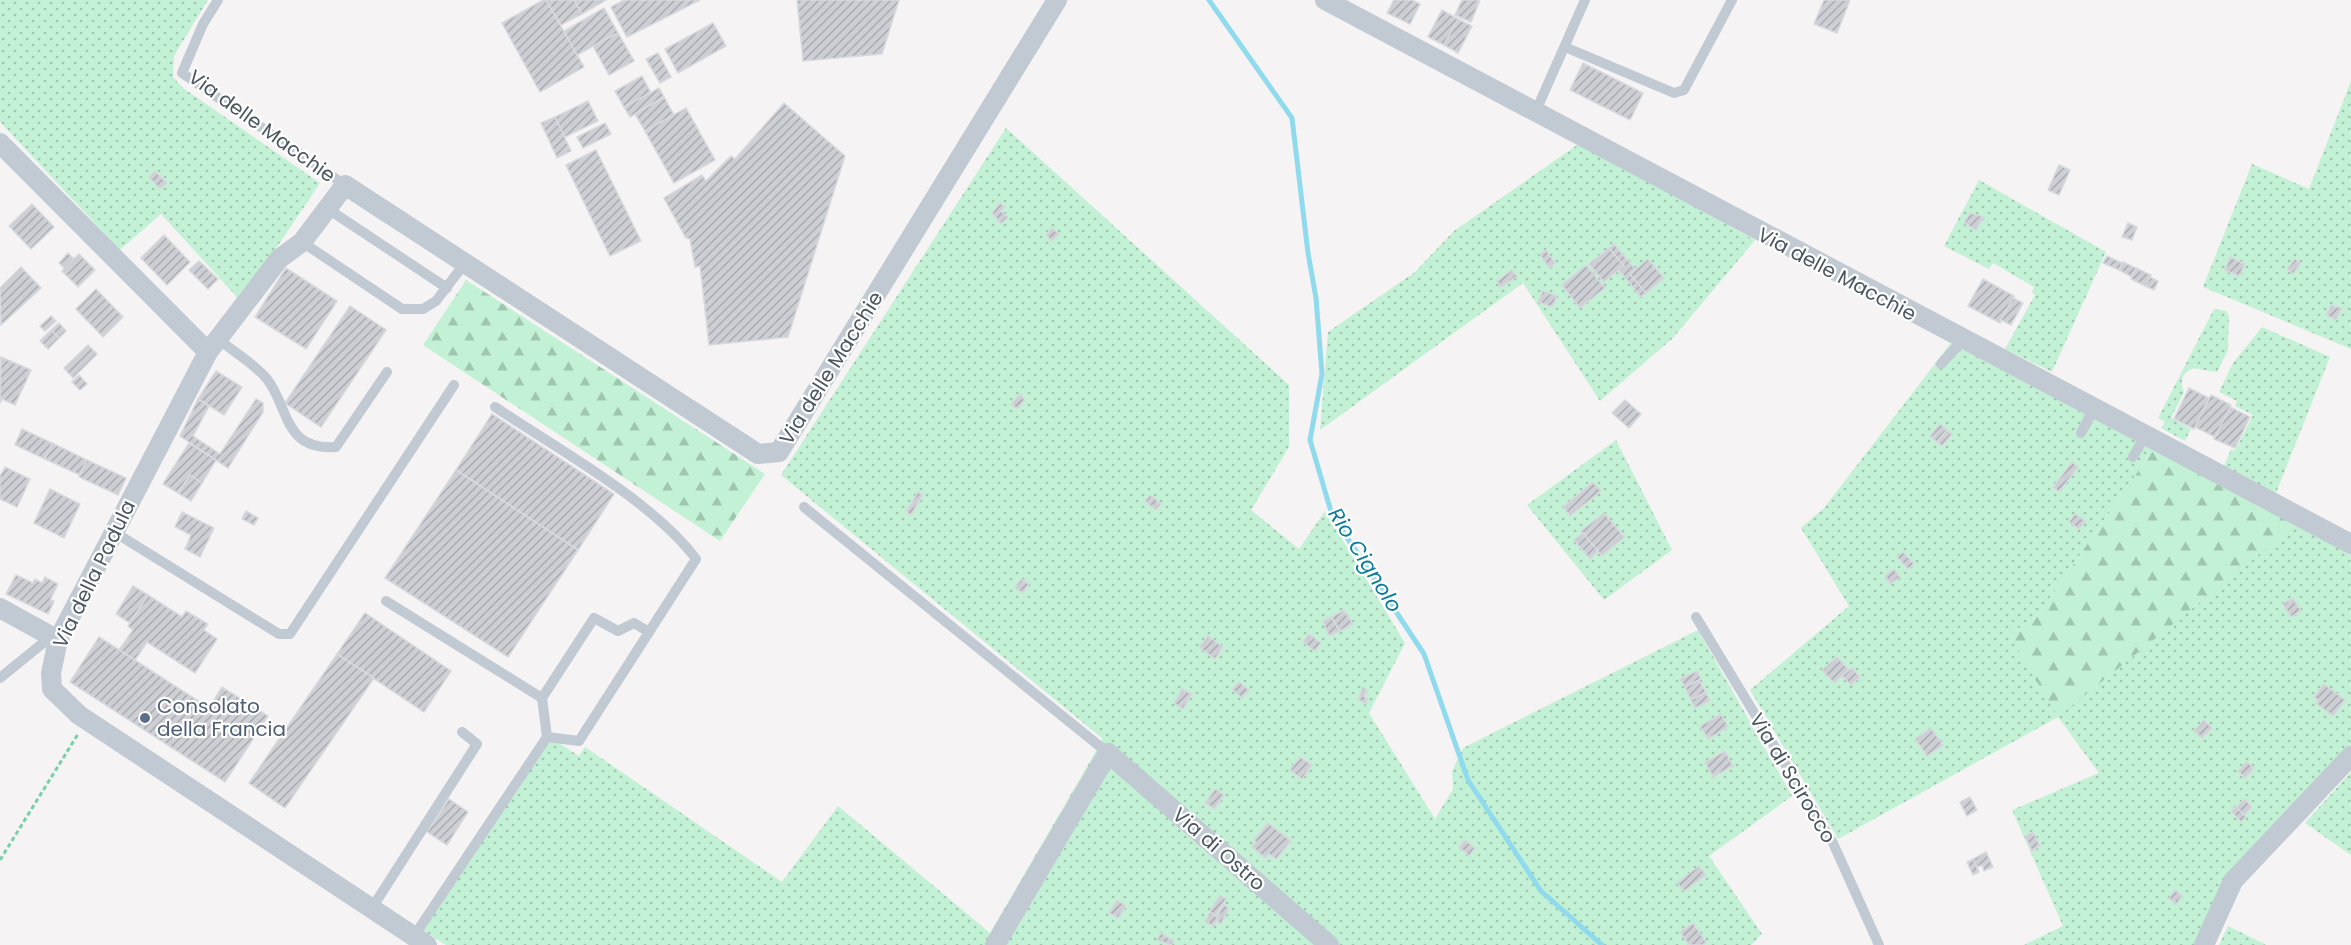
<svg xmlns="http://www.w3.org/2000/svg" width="2351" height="945" viewBox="0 0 2351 945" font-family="Poppins,sans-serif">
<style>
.green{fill:url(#green-dots)}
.forest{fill:url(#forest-firs)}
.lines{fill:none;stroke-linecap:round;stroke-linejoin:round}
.stream{stroke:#90daee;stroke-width:5}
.building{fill:url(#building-hatch);stroke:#d7d9de;stroke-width:1.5}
.path{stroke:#7ad0a6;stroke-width:3;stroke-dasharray:4.5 3;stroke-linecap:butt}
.service{stroke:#c1cad2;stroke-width:10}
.minor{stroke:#c1cad2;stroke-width:20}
.service-dot{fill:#5c6f8a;stroke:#fff;stroke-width:2}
.labels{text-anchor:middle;stroke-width:4.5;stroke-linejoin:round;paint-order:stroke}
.street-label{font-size:20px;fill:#4a5661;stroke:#fff}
.service-label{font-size:20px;fill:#4e5e75;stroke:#fff;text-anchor:start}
.water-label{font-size:21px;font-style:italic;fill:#0c7c9b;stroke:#fff}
</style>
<defs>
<pattern id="green-dots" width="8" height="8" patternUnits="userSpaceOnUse" patternTransform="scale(1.5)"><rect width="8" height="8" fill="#c3f1d5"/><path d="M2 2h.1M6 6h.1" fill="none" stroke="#a0c6b0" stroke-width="1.8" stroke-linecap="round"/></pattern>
<pattern id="forest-firs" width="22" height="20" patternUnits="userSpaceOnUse" patternTransform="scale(1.5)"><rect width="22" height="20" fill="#c3f1d5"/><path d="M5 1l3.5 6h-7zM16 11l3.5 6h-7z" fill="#a0c6b0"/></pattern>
<pattern id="building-hatch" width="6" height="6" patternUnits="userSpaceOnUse" patternTransform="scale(1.5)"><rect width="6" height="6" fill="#cdcfd5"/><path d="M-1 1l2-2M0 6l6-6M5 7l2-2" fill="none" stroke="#a8abb0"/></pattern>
</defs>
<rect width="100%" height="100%" fill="#f5f3f3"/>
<!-- green -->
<g class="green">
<polygon points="0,0 208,0 174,56 173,77 183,88 320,183 277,247 237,297 161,214 120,250 0,122"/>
<polygon points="2351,81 2351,349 2203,287 2252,164 2309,189"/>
<polygon points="1006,128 1289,385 1289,447 1251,510 1299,549 1325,511 1405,643 1369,713 1435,819 1453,789 1452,771 1463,748 1698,630 1792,796 1709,856 1762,934 1751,945 446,945 419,928 546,735 579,756 585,747 782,882 838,806 990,933 1103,739 781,475"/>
<polygon points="1580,143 1755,240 1673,338 1600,401 1523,283 1320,430 1328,332 1415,272 1454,231"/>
<polygon points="1979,180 2106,252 2052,372 2005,349 2035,295 2032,292 2034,287 1993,263 1989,269 1944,246"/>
<path d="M 2214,309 L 2226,311 L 2229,316 L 2228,350 L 2217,372 L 2193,368 C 2181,374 2180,381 2184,392 L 2171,418 L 2191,429 L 2185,441 L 2161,428 L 2165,422 L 2158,418 Z"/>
<polygon points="2262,327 2330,357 2276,493 2224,466 2231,449 2235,451 2253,415 2235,406 2237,401 2219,392 2233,363"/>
<polygon points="1951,343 2153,450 2038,615 2009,635 2297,524 2351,554 2351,746 2225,882 2196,945 2024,945 2063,926 2012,810 2099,773 2058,717 1838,839 1750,690 1849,606 1801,528 1824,508"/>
<polygon points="1616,440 1672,550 1604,600 1527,505"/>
<polygon points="2351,772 2351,855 2305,823"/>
<polygon points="2228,926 2266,945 2219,945"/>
</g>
<!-- forest -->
<g class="forest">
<polygon points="466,280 765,474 720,541 423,345"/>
<polygon points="2153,450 2297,524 2058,717 2009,635 2038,615"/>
</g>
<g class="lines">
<!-- stream -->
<polyline class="stream" points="1209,0 1292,118 1308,253 1316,298 1322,374 1310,440 1332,515 1424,654 1468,780 1541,891 1602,945"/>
</g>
<!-- building -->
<g class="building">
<polygon points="543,0 546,0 584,67 540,92 502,23"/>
<polygon points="546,0 574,0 582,14 561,25"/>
<polygon points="574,0 606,0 582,14"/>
<polygon points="624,0 700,0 627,37 611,7"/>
<polygon points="797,0 899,0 882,54 803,61"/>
<polygon points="1394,0 1412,0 1420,4 1410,24 1387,13"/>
<polygon points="1462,0 1480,0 1471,22 1455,15"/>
<polygon points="1824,0 1850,0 1837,33 1814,24"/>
<polygon points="604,8 618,33 577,55 564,31"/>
<polygon points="1442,10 1458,19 1444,45 1428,37"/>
<polygon points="1458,19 1472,26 1458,53 1444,45"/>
<polygon points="713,23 726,46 678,73 665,49"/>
<polygon points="618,33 634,61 609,75 593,46"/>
<polygon points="658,53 671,77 660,83 646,59"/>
<polygon points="1583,63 1643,93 1630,120 1570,90"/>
<polygon points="642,76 651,93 624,107 615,91"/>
<polygon points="659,88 664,97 630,117 624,107"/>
<polygon points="664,97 674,115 645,131 635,114"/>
<polygon points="588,101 598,121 565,137 555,117"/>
<polygon points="784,103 845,156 788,337 709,345 700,266 695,267 690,239 686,238 664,198 702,175 706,181 731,156 735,159"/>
<polygon points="686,108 715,160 674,183 645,131"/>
<polygon points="555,117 571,151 557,158 541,123"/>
<polygon points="605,123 611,134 583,148 577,137"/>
<polygon points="596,150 641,241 610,256 566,165"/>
<polygon points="2059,165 2070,170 2059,195 2048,190"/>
<polygon points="155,171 167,183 160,189 149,177"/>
<polygon points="1000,203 1005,207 1001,211 1008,217 1001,224 992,213"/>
<polygon points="32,204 54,227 31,249 9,226"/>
<polygon points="1970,213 1984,217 1976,230 1964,223"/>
<polygon points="2128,223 2137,227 2132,240 2122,237"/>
<polygon points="1052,228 1059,234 1052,241 1046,235"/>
<polygon points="164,235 190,262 167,285 141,258"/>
<polygon points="1614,244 1635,269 1630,274 1646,293 1641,297 1619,270 1624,266 1609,248"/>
<polygon points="1609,248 1624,266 1604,282 1589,264"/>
<polygon points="1546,250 1555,263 1549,268 1540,254"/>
<polygon points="68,253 74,259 65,269 59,263"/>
<polygon points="79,254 95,270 78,287 62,271"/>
<polygon points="2107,256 2122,263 2119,270 2103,263"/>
<polygon points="2230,257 2245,264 2239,276 2225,270"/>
<polygon points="1648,259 1664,278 1646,293 1630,274"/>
<polygon points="2295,259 2301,263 2293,274 2287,269"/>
<polygon points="199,261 218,279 208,289 189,270"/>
<polygon points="2123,262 2136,268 2132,277 2119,270"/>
<polygon points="1586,265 1605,288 1580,308 1562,285"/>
<polygon points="21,267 41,288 1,325 0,288"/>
<polygon points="286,268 337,301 306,349 255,317"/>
<polygon points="2136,268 2151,275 2145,286 2131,279"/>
<polygon points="1512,270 1517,276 1501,287 1497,281"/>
<polygon points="2150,277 2158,281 2154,290 2145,286"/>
<polygon points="1983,279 2014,296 2000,323 1968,306"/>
<polygon points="96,289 123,317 103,337 76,309"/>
<polygon points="1543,291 1557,296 1552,307 1538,302"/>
<polygon points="2013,298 2023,303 2011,325 2001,320"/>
<polygon points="2331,305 2342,308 2336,320 2326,315"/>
<polygon points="350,306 386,330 321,427 285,403"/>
<polygon points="51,316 56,321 45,331 40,326"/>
<polygon points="59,323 66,331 59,338 51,330"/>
<polygon points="51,330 59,338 48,349 40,341"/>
<polygon points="88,345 97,354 73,378 64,368"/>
<polygon points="1,357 31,370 15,405 2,399 0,403"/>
<polygon points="216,371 242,387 224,415 198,399"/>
<polygon points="79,375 87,384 80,390 72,382"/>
<polygon points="2189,388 2209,398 2194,429 2174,419"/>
<polygon points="1020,394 1025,400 1017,409 1011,404"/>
<polygon points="2211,395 2231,405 2215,437 2195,427"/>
<polygon points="198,399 209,406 193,436 220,454 256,399 263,403 263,412 228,468 180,436"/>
<polygon points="1625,400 1641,414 1629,428 1612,413"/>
<polygon points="2230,407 2250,417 2235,448 2214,439"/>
<polygon points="492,414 614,494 578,550 456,470"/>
<polygon points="1940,424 1947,430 1937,442 1930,436"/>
<polygon points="22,429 52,443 45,459 15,445"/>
<polygon points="1947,430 1952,434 1942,446 1937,442"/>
<polygon points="52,443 87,460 80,475 45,459"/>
<polygon points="189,443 216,460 202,483 190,475 178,493 163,484"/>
<polygon points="87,460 126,478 118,495 79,477"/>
<polygon points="2072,462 2078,467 2059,492 2053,487"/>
<polygon points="5,467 30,479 17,507 0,499 0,476"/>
<polygon points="456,470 578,550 508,657 385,578"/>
<polygon points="190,475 202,483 191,501 178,493"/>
<polygon points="1593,482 1601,491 1570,516 1563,507"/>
<polygon points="50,489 80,504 64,538 34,523"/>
<polygon points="918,492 923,495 911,515 906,512"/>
<polygon points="1150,495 1161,504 1156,510 1145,501"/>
<polygon points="246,511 258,518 254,525 242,519"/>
<polygon points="182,512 214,528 200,557 185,549 191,535 175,527"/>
<polygon points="1604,513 1624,537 1602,556 1581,531"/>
<polygon points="2075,514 2085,521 2079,529 2069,522"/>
<polygon points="1583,533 1598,551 1590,559 1574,540"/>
<polygon points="1903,552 1914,564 1908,569 1897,557"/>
<polygon points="1894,569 1900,577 1890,584 1885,576"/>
<polygon points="16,575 33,583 35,579 42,583 45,577 58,584 50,600 54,601 48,614 6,594"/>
<polygon points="1021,579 1029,584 1023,593 1015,588"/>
<polygon points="133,586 148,595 130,623 116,614"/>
<polygon points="148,595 182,617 186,611 208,624 204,630 217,639 195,673 147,642 135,660 119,650 133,630 128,626"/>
<polygon points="2293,598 2301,611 2291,617 2283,604"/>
<polygon points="1344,610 1353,624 1340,631 1331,617"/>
<polygon points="365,613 451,671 424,712 337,654"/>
<polygon points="1331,617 1340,631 1329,636 1323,621"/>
<polygon points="1309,634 1321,643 1315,651 1303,642"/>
<polygon points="1208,636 1223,647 1215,659 1199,647"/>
<polygon points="99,637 209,708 222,687 268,716 225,782 70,682"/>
<polygon points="337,654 374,678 285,808 249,783"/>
<polygon points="1837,657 1849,670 1834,683 1822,670"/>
<polygon points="1852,668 1860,677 1851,685 1842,676"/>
<polygon points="1697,671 1701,679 1685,687 1680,679"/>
<polygon points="1699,680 1706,692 1691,700 1685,687"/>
<polygon points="1239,682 1249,690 1242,698 1232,689"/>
<polygon points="2324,684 2345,700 2333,716 2316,703 2318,700 2314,697"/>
<polygon points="1363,687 1368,691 1364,696 1368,699 1365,704 1358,699"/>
<polygon points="1182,689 1192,694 1183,709 1174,703"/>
<polygon points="1706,692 1710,701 1695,708 1691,700"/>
<polygon points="1721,714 1728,727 1708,739 1700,726"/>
<polygon points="2204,720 2212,728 2202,738 2194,731"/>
<polygon points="1931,728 1943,745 1927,756 1915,739"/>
<polygon points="1725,751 1733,766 1713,777 1705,762"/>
<polygon points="1300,757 1312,765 1302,779 1290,770"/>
<polygon points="2247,762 2254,768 2245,778 2238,771"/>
<polygon points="1215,789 1224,795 1215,809 1205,803"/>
<polygon points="1970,797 1977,810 1967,816 1960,802"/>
<polygon points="449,799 468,812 447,845 427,832"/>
<polygon points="2245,799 2252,807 2244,815 2236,807"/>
<polygon points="2236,807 2246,817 2241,822 2231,811"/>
<polygon points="1268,823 1291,841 1276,859 1269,854 1265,858 1252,847 1256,842 1254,840"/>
<polygon points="2033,832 2040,846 2032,851 2025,836"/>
<polygon points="1465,840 1475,848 1469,856 1459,847"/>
<polygon points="1986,852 1993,867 1984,871 1982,865 1977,867 1973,859"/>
<polygon points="1973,859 1979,872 1973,875 1967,862"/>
<polygon points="1699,866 1706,875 1684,891 1677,883"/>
<polygon points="2174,890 2182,895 2177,904 2169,899"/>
<polygon points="1220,895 1226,899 1215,916 1210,912"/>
<polygon points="1117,900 1126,906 1118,918 1109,913"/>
<polygon points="1223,904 1229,908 1221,924 1216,921"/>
<polygon points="1210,912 1218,918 1213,926 1205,922"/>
<polygon points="1693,923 1706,942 1702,945 1689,945 1680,932"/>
<polygon points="1161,933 1174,941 1171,945 1157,940"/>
</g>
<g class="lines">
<!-- path -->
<polyline class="path" points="0,860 78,734"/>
<!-- service -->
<g class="service">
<polyline points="218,0 203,24 182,73 345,185"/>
<polyline points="1565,47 1674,93 1684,90 1732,0"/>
<polyline points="1535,113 1585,0"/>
<polyline points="328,209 447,288"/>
<polyline points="302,242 402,309 423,309 436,301 465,263"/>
<path d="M 217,338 C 232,351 254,363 267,379 C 290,409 283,450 336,447 L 387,372"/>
<polyline points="1941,364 1963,340"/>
<path d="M 495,407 C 556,448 653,501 696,559 L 579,741 L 547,737"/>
<polyline points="2081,433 2094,409"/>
<polyline points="2133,457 2145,436"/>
<polyline points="804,507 1108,753 1110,748"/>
<polyline points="114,532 279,634 290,634 454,385"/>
<polyline points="386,601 542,698"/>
<polyline points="1696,617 1833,843 1879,945"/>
<polyline points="0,678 43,643 57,640"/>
<polyline points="372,908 477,744 462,732"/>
<polyline points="414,936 547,737 542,698 594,618 618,631 634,623 649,632"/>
</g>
<!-- minor -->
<g class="minor">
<polyline points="1325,0 2351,544"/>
<polyline points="0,143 208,352 58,640 51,673 52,689 79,715 427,945"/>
<polyline points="208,352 279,259 302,242 345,185 758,454 779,452 1057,0"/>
<polyline points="0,608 58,640"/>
<polyline points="995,945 1108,753 1329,945"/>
<polyline points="2204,945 2233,881 2351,756"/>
</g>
</g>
<!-- markers -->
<circle class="service-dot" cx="145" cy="718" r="6"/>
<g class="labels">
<!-- street labels -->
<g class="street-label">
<text transform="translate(262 126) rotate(36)" y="7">Via delle Macchie</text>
<text transform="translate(1837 274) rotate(28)" y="7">Via delle Macchie</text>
<text transform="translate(831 368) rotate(-58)" y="7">Via delle Macchie</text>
<text transform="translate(94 574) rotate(-64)" y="7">Via della Padula</text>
<text transform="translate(1793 778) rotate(59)" y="7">Via di Scirocco</text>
<text transform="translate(1219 849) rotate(41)" y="7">Via di Ostro</text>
</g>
<!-- service labels -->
<g class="service-label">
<text x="157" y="713">Consolato<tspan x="157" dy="23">della Francia</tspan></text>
</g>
<!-- water labels -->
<g class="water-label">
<text transform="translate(1365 560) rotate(58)" y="7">Rio Cignolo</text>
</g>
</g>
</svg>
